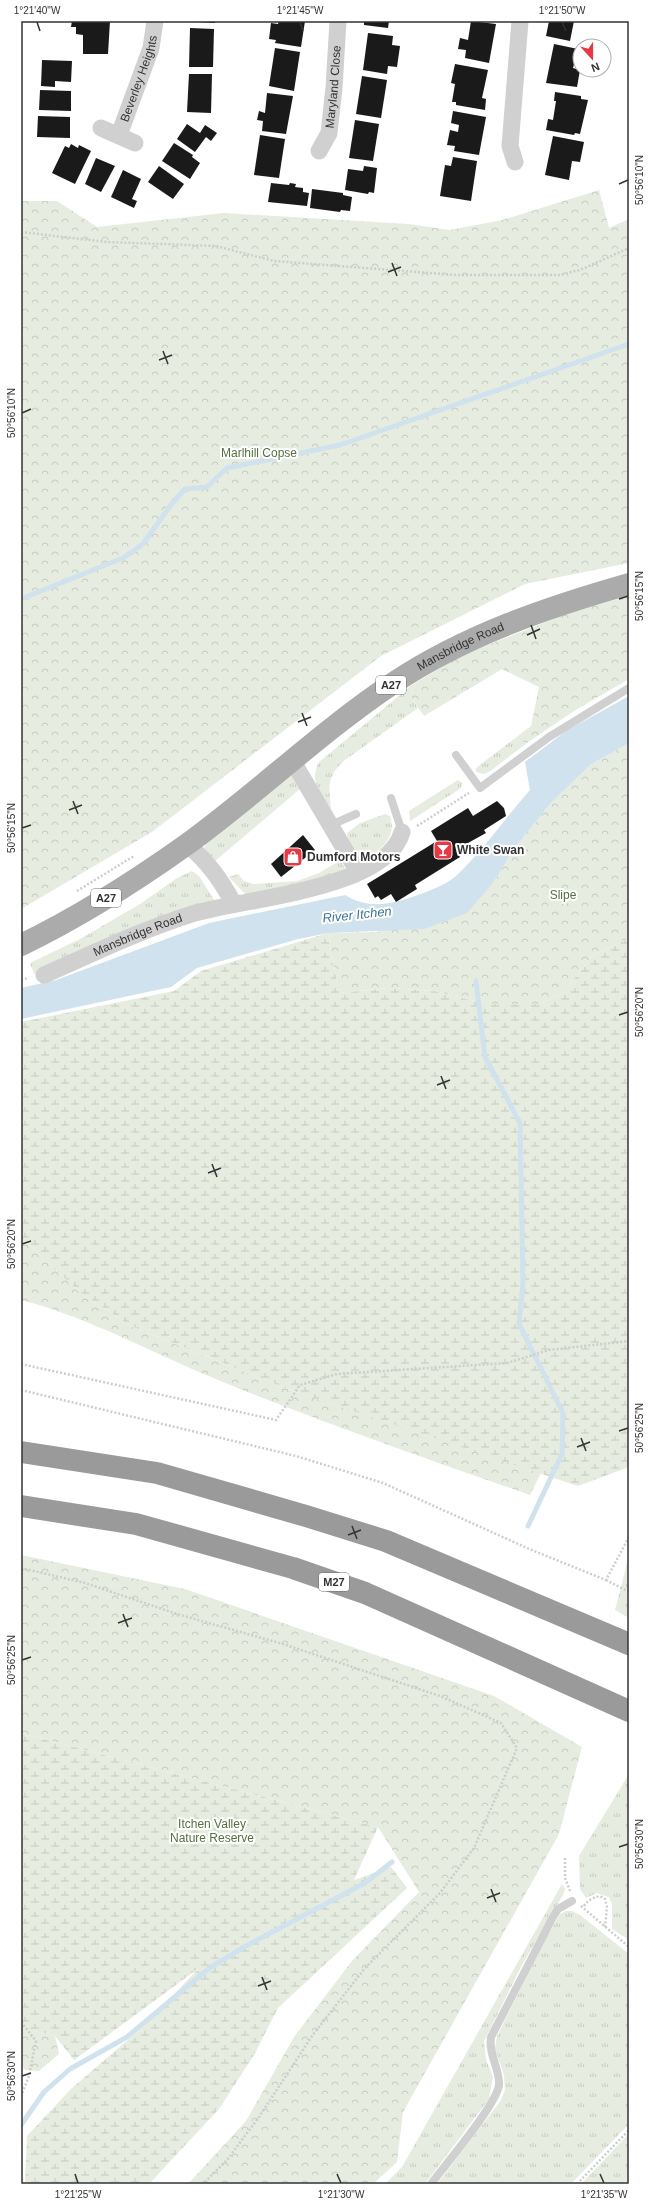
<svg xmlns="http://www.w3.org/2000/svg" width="650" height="2205" viewBox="0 0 650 2205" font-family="Helvetica,sans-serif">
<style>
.grass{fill:url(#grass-tufts)}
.forest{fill:url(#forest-crowns)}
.wetland{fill:url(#wetland-marsh)}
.water{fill:#cfe2ee}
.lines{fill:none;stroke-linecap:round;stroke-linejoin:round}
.stream{stroke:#cfe2ee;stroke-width:5}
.building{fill:#1a1a1a}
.path{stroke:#cdcdcd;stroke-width:2.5;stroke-dasharray:2 2;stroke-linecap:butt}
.service{stroke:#d0d0d0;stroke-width:8}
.minor{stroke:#d0d0d0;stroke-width:17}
.primary{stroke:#ababab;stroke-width:22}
.motorway{stroke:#9a9a9a;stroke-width:22}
.ticks{fill:none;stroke:#333;stroke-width:1.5}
.labels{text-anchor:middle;stroke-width:4;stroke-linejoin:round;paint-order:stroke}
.shield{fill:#fff;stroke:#707070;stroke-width:1}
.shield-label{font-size:11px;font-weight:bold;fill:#333}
.street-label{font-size:12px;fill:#333;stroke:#fff}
.park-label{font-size:12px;fill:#56703f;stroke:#fff}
.poi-label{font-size:12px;font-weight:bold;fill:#333;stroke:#fff;text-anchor:start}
.water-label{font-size:13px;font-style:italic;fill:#3f7597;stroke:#fff}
.neatline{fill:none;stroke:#333;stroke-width:1.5}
.ticks-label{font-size:10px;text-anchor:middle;fill:#333}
</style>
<defs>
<pattern id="grass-tufts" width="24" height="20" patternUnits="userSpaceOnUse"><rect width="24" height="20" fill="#e6ecdf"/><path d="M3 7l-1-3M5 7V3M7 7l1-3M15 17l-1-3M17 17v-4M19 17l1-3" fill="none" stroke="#c6cbc0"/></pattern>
<pattern id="forest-crowns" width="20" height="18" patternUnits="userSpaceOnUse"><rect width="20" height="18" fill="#e6ecdf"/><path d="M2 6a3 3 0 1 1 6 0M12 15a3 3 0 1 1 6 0" fill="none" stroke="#c6cbc0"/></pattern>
<pattern id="wetland-marsh" width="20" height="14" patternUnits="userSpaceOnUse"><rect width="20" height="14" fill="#e6ecdf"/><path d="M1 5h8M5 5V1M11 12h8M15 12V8" fill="none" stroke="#c6cbc0"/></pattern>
</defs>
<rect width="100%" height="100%" fill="#fff"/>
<!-- grass -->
<g class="grass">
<path d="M 412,685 L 411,697 L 418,708 L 345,760 C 326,777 329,785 331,809 C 320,792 310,784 318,763 Z"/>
<polygon points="514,739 527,743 489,772 484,774 476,772 476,768"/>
<polygon points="290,775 294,777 301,788 215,861 204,848 206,843"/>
<polygon points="458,780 462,783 461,788 410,821 409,811"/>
<path d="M 385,814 L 390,816 C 398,840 378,851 360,863 L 348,840 L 347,833 L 360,823 Z"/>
<polygon points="341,860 346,871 324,881 246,895 229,877 238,874 244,881 253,884 297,881 319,873"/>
<polygon points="192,871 199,876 216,903 34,974 30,963 80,939 140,904 177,878"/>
<polygon points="629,1556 629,1618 615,1610"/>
<polygon points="629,1774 629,1940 612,1929 612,1904 609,1897 597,1893 586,1898 580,1889 579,1856"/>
<polygon points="562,1884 565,1889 563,1895 522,1965 484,2041 486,2059 493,2077 489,2099 425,2184 385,2184 402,2167"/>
<polygon points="566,1911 572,1911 580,1915 629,1954 629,2124 571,2184 437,2184 501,2100 505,2090 504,2075 495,2049 497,2036 544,1942 560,1914"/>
<polygon points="629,2134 629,2184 581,2184 623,2140"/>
</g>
<!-- forest -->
<g class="forest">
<polygon points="599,190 609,228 629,219 629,563 525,584 381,656 152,832 21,909 21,201 57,201 97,227 224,213 409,224 450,230 502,220"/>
<polygon points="629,596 629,679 574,711 527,743 514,739 531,726 539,687 502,669 424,716 411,697 412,685 460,656 571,612"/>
<polygon points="629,743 629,938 593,955 563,993 540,1004 487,1004 434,991 389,988 339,993 328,933 377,932 495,880 514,849 550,804 590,765"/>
<path d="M 21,1242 L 30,1245 L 78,1291 L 131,1326 L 293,1391 L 541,1473 L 530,1495 C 427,1459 324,1423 223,1382 C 156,1355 91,1318 21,1300 Z"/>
<polygon points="21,1555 185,1589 494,1696 582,1747 559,1834 403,2112 397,2162 373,2184 188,2184 246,2121 294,2037 352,1961 419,1892 378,1827 21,1733"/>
<polygon points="21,2028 55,2036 59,2054 39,2071 25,2070 21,2064"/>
</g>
<!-- wetland -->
<g class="wetland">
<polygon points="328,933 339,993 389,988 434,991 487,1004 540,1004 563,993 593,955 629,938 629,1467 578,1486 293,1391 131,1326 78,1291 30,1245 21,1242 21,1022 174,991 201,971"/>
<polygon points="21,1733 378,1827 354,1880 391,1867 407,1888 278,2008 254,2055 219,2109 149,2184 25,2184 27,2136 71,2089 144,2026 199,1968 74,2060 55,2036 21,2028"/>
</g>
<!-- water -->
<path class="water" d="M 629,696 L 629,743 L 590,765 L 550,804 L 514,849 L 495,880 L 467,913 L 424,929 L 328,933 L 298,939 L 197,968 L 171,987 L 21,1019 L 21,988 L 56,980 L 209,923 L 345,895 C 372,912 399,902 426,892 C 436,888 448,883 456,876 C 483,851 505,818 530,790 L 525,762 L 566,731 Z"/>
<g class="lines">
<!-- stream -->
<g class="stream">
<polyline points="21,599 123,558 143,544 170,506 185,489 207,487 227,468 340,445 629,344"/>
<polyline points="476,981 485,1057 520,1123 523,1283 519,1324 563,1413 562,1454 528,1526"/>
<polyline points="21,2125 44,2092 70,2069 127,2037 208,1969 244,1947 365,1883 392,1862"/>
</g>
</g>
<!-- building -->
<g class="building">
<polygon points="72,21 110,21 108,54 83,54 83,35 76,34 76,27 71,27"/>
<polygon points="197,21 215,21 215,23 197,22"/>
<polygon points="279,21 305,21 301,47 275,43 276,40 269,39 271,23 278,24"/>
<polygon points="364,21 389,21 388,28 364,25"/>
<polygon points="471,21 496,24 489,63 465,58 466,50 458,49 460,38 468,40"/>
<polygon points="549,21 574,21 570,41 546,36"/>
<polygon points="190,28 214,29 213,67 189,67"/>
<polygon points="368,33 393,36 392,45 400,46 397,67 388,66 387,74 363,70"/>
<polygon points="554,44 578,49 573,68 580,70 577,87 546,83"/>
<polygon points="275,48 300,52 294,91 269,86"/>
<polygon points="42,60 72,61 71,82 55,81 55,87 41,86"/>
<polygon points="455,64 488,70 482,98 486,99 485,110 456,105 456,102 452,102 455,84 451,83"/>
<polygon points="189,74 212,74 211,113 187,112"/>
<polygon points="362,76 387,80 381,118 356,114"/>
<polygon points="40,90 71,91 71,111 39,110"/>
<polygon points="555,92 581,96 581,99 588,100 580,134 575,133 574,135 546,130 548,119 553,120 556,101 554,101"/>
<polygon points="267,93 293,96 286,134 262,131 263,121 257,120 259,111 265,113"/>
<polygon points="453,111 486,117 479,155 454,151 455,146 447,145 450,130 458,132 459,125 451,123"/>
<polygon points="38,116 70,117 70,138 37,137"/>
<polygon points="355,120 379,124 373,161 349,158"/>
<polygon points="187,124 200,133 205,125 217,133 211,141 206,137 195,152 177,139"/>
<polygon points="260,135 285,139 279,178 254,175"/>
<polygon points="553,136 584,142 580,162 572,161 569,180 545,175"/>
<polygon points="174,143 193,155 192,157 200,163 190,179 162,161"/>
<polygon points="71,144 78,148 79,145 91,151 75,184 52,173 65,146 69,148"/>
<polygon points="453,157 477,161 471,201 440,196 445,165 451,166"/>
<polygon points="96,158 115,166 101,192 85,184"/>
<polygon points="159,166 184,184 173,199 148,182"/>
<polygon points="364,166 377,168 374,193 369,192 368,194 345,190 348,169 363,171"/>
<polygon points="123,170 141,179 132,199 137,201 134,208 111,197"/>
<polygon points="271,183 289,185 290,183 296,184 295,187 303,188 303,192 309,193 307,206 268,202"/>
<polygon points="312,189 343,193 343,195 352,197 350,211 341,210 340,212 310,208"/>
<polygon points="497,801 504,808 506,816 484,830 486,833 468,843 470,847 458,854 460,857 415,885 417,889 396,902 391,894 381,900 378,896 375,898 367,884 437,841 431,831 468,808 473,816"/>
<polygon points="303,835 315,850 281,877 271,864"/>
</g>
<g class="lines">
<!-- path -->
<g class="path">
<polyline points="21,232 107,242 216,246 274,261 456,275 559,275 580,270 629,248"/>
<polyline points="417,826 469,793"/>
<polyline points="77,891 134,856"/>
<polyline points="21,980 29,978"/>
<polyline points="21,1364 276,1420 300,1385 337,1374 507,1363 549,1350 629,1341"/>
<polyline points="21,1390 296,1456 383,1483 527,1548 606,1580 629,1537"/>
<polyline points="21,1568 85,1583 177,1614 283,1644 440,1696 501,1723 517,1748 474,1848 440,1893 365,1968 312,2036 259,2117 227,2160 203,2184"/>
<polyline points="606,1580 629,1592"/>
<polyline points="565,1858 565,1878 570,1891"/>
<polyline points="581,1906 629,1947"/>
<path d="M 584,1906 C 588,1900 592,1898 600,1896 L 605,1899 L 607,1907 L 605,1927"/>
<polyline points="21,2022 36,2041 29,2076 21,2096"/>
<polyline points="577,2184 629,2130"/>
</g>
<!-- service -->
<g class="service">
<polyline points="456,755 480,788 549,737 629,688"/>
<polyline points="391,798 402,832"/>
<polyline points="331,825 356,814"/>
<path d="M 431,2184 C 445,2165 497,2104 499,2085 C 500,2069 488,2054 491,2037 L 553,1917 L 558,1909 L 572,1901"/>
</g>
<!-- minor -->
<g class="minor">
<polyline points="101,128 135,143"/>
<path id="s1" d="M 119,135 L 151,48 L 155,21"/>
<path id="s2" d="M 319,151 L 329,133 L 334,88 L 338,21"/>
<polyline points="515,162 510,146 520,21"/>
<polyline points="292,760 358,872"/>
<path d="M 187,844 C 209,863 220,879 234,904"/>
<path id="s3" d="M 44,975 C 92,954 139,931 189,915 C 239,898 386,891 402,832"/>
</g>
<!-- primary -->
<path class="primary" id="s4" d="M 21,945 C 79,917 134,882 186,845 C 258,793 321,731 395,682 C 466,635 548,607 629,584"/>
<!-- motorway -->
<g class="motorway">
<polyline points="21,1452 157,1473 306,1516 386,1541 629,1644"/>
<polyline points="21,1506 136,1524 293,1568 365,1593 629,1711"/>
</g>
</g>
<!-- ticks -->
<path class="ticks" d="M 37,22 L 40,31M 300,22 L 303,31M 562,22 L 566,31M 619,184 L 628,180M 392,263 L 397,276M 388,272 L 401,267M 163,351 L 168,364M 159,360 L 172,355M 22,413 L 31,409M 619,599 L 628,596M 531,625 L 536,639M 527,635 L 540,629M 302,713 L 307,726M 298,722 L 311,717M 73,801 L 78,814M 69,810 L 82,805M 22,828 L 31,825M 619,1015 L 628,1012M 441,1076 L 446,1089M 437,1085 L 450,1080M 212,1164 L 217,1177M 208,1173 L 221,1168M 22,1244 L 31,1241M 619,1431 L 628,1428M 581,1438 L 586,1451M 577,1447 L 590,1442M 352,1526 L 357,1539M 348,1535 L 361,1530M 123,1614 L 128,1627M 118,1623 L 132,1618M 22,1660 L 31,1657M 619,1847 L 628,1844M 491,1889 L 496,1902M 487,1898 L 500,1893M 262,1977 L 267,1990M 258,1986 L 271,1981M 22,2076 L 31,2073M 75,2174 L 78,2183M 337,2174 L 341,2183M 600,2174 L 604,2183"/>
<!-- icons -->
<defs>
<g id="bar-square" transform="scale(1)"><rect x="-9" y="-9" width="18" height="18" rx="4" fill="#e63946" stroke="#fff"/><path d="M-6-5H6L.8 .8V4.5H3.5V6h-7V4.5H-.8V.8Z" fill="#fff"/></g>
<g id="shop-square" transform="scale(1)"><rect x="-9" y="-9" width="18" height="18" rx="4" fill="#e63946" stroke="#fff"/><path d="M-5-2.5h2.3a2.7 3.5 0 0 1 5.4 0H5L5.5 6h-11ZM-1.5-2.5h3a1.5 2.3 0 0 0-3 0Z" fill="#fff"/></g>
</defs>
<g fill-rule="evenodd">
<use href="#bar-square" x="443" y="850"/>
<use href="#shop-square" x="293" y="857"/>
</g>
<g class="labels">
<!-- shield labels -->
<g class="shield">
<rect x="376" y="676" width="30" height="18" rx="3"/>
<rect x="91" y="889" width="30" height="18" rx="3"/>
<rect x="319" y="1573" width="30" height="18" rx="3"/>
</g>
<g class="shield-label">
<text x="391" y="689">A27</text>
<text x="106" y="902">A27</text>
<text x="334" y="1586">M27</text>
</g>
<!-- street labels -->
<g class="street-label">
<text dy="4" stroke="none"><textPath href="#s1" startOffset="60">Beverley Heights</textPath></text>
<text dy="4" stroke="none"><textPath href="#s2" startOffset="67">Maryland Close</textPath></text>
<text dy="4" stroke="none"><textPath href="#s4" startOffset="533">Mansbridge Road</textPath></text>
<text dy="4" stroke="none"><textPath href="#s3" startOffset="102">Mansbridge Road</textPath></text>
</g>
<!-- park labels -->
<g class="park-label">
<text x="259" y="457">Marlhill Copse</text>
<text x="563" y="899">Slipe</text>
<text x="212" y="1828">Itchen Valley<tspan x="212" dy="14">Nature Reserve</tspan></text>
</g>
<!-- poi labels -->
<g class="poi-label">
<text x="457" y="854">White Swan</text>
<text x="307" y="861">Dumford Motors</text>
</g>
<!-- water labels -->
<g class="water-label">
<text transform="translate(357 914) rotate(-6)" y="5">River Itchen</text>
</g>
</g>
<!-- border -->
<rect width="650" height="2205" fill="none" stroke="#ffffff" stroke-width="44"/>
<!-- north arrow -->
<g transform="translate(592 58) rotate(159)"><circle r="19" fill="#ffffff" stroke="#adadad"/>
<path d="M0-3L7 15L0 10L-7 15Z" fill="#e63946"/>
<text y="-6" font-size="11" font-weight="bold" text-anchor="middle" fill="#333333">N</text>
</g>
<rect x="22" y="22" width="606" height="2161" class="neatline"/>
<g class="ticks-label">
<text x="37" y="14">1°21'40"W</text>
<text x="300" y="14">1°21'45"W</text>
<text x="562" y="14">1°21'50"W</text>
<text transform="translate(639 180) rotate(-90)" y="4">50°56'10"N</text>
<text transform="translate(11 413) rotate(-90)" y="4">50°56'10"N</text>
<text transform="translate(639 596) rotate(-90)" y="4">50°56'15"N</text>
<text transform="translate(11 828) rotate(-90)" y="4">50°56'15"N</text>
<text transform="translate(639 1012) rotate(-90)" y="4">50°56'20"N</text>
<text transform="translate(11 1244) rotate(-90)" y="4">50°56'20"N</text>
<text transform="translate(639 1428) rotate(-90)" y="4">50°56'25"N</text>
<text transform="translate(11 1660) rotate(-90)" y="4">50°56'25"N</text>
<text transform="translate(639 1844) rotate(-90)" y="4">50°56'30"N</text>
<text transform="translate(11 2076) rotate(-90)" y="4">50°56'30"N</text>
<text x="78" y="2198">1°21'25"W</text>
<text x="341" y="2198">1°21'30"W</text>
<text x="604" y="2198">1°21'35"W</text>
</g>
</svg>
